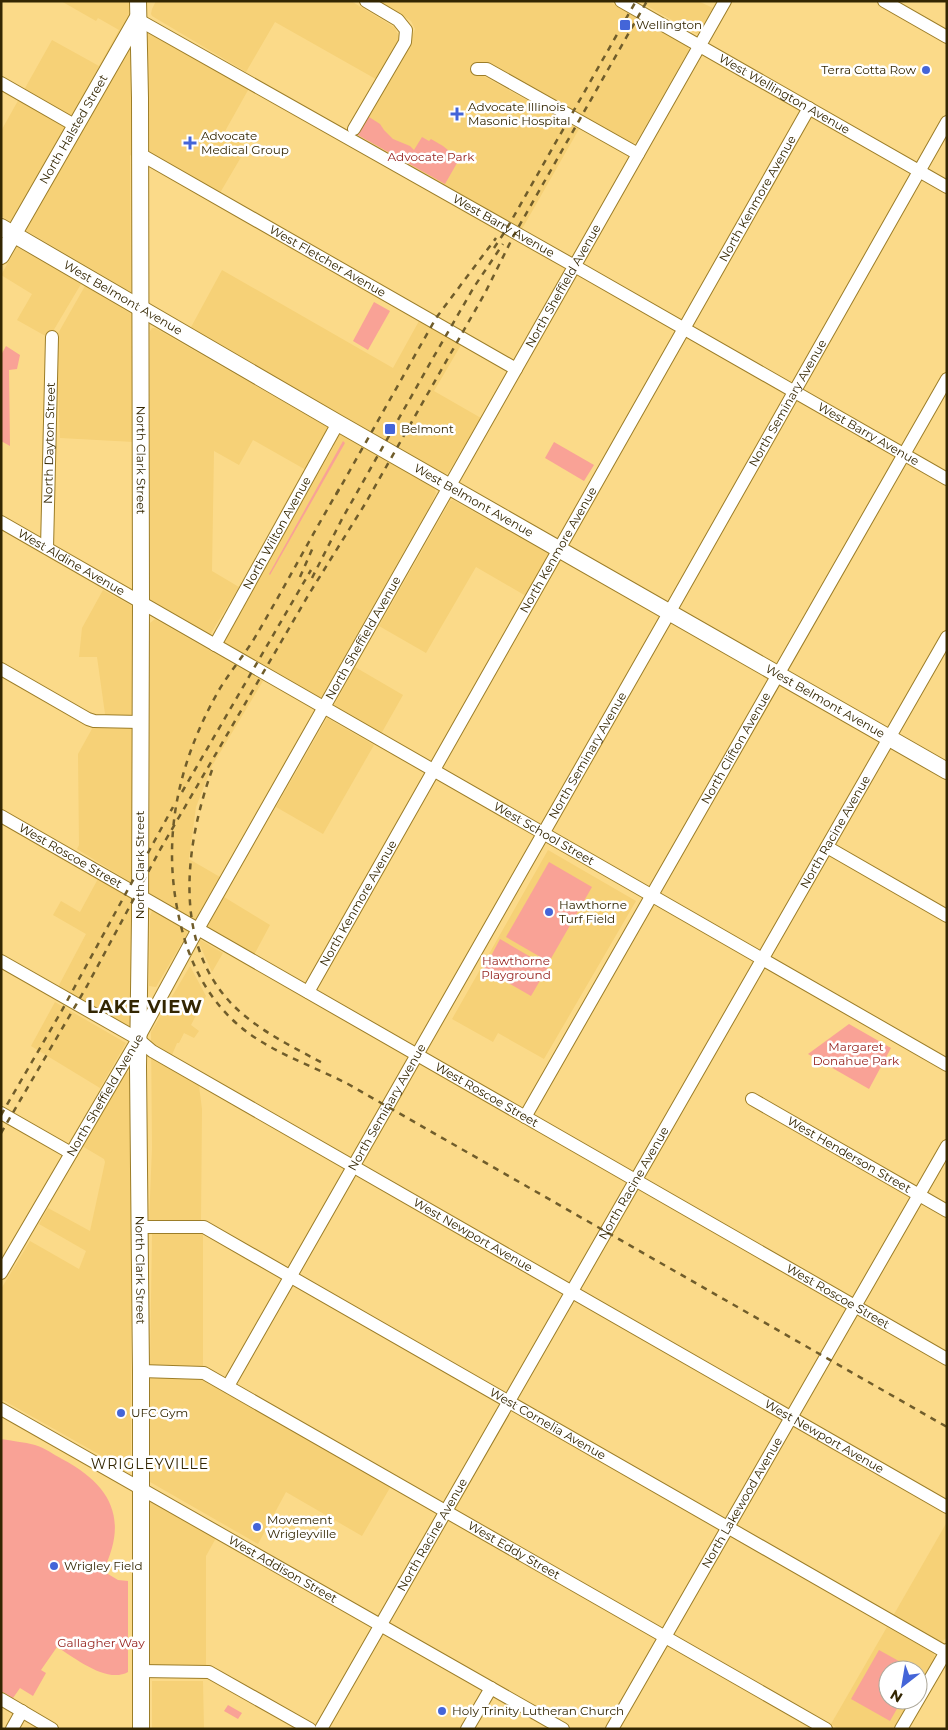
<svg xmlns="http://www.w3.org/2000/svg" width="948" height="1730" viewBox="0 0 948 1730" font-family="Montserrat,sans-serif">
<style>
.built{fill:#f6d177}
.green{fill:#f9a296}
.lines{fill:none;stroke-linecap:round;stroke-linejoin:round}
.minor-casing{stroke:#9c7d28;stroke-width:14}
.major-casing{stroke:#9c7d28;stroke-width:18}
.minor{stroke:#fff;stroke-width:12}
.major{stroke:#fff;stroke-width:16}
.rail{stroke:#705d2b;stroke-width:2.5;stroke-dasharray:6 6;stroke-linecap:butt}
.poi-dot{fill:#4465d8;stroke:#fff;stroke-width:2}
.labels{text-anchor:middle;stroke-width:5;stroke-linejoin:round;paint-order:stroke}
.poi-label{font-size:12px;fill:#332602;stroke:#fff;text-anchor:start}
.street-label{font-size:12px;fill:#332602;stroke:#fff}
.park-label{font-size:12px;fill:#941f1a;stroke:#fff}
.neighbourhood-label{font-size:14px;letter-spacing:1px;fill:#332602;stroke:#fff}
.district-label{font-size:18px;font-weight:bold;letter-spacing:1px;fill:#332602;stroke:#fff}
</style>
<rect width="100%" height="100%" fill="#fbda89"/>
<!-- built -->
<g class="built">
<polygon points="61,1 129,1 129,13 252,83 224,133 247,147 214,203 130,155 131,292 1,216 1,131 52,40 99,66 119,30 98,18 96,21"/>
<polygon points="156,1 351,1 394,27 401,39 411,37 413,34 415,29 411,21 378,1 608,1 688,46 689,50 637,141 632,144 488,63 480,63 476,72 579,129 522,229 353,132 381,82 275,22 246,72 152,16 151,14 152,9"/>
<polygon points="638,1 698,1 713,8 699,32 697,34"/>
<polygon points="17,247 81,284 49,338 17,320 32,294 1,275"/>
<polygon points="222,270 393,368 419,321 461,345 434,391 481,418 448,473 443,474 359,425 355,426 345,420 344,417 190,329"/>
<polygon points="85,286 133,315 134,442 60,438 56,337"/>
<polygon points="152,328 155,328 329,428 306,470 253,440 239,465 214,451 212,571 239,587 210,635 150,600 150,331"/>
<polygon points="340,433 349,437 352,441 434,487 436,493 431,504 322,696 319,698 224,645 222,641 334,446 334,440"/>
<polygon points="453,500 551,555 526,596 476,567 426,653 379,626 450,501"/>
<polygon points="103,590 132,606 133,882 130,882 77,849 79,845 78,754 93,727 107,728 97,657 79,657 82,628"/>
<polygon points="155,619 263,681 212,766 196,807 189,859 220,877 200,911 200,916 196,921 148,895 148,831 150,815 150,623"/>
<polygon points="355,667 403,695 381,734 333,707"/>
<polygon points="327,718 374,745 323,834 276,807"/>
<polygon points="548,850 636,901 544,1059 498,1033 493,1042 452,1019"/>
<polygon points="99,877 132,897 134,1023 129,1027 58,987 86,934 53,915 61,901 80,912"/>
<polygon points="224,897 270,925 253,957 206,929"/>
<polygon points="152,911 157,911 188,930 187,934 156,987 149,986 150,916"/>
<polygon points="199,939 223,953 212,972 198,941"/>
<polygon points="190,966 206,996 191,1025 199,1031 194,1038 184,1033 179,1043 177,1043 167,1067 199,1086 202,1109 201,1222 149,1221 152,1148 151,1032"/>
<polygon points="55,1002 126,1043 100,1088 31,1046"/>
<polygon points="125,1072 131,1073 131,1467 125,1469 1,1399 1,1289 30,1241 79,1269 86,1251 39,1224 48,1208 90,1231 105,1162 104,1159 82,1146"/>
<polygon points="152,1234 203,1234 203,1366 150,1365"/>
<polygon points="150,1377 201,1378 391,1486 362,1536 286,1492 258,1544 150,1482"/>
<polygon points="150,1501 216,1538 206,1556 206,1667 149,1667"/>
<polygon points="947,1522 947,1637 941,1643 893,1616"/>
<polygon points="887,1627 932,1652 934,1654 935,1659 918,1688 918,1670 888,1670 888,1700 911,1700 895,1729 838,1729 831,1724"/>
<polygon points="152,1681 203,1681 204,1729 152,1729"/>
</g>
<!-- green -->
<g class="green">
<polygon points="366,115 380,124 384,130 393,139 410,146 414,150 422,137 429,141 431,139 443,146 454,155 458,153 461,156 445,184 356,134"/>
<polygon points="374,302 390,311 368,350 353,341"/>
<polygon points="6,346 20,355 17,369 9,370 10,446 1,441 1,355"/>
<polygon points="343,441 345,443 270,575 269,574"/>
<polygon points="554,442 594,465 584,481 545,458"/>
<polygon points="549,862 592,887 549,962 506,937"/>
<polygon points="500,939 548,967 531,996 484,969"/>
<polygon points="849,1024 891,1048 869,1089 808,1054"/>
<path d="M 1,1439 C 12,1441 24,1442 35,1445 C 45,1448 53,1454 62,1459 C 111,1485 129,1519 103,1571 L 118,1580 L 128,1581 L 128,1672 C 107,1684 75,1658 57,1647 L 41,1670 L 46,1673 L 33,1696 L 20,1688 L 13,1698 L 1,1691 Z"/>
<polygon points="879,1650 915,1670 888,1670 888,1700 902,1700 890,1721 851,1699"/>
<polygon points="228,1705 242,1713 238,1719 224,1711"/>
</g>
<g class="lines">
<!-- minor casing -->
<g class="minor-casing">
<g id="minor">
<path id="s1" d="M 621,1 L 947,187"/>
<polyline points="884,1 947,37"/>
<path id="s2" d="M 137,19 L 585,272 L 947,479"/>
<polyline points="477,69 487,69 638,154"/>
<polyline points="1,83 76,126"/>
<polyline points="354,129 405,42 406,30 398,20 366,1"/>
<path id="s3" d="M 140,154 L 516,369"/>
<path id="s4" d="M 1,522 L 947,1065"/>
<path id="s5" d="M 47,548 L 52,337"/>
<path id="s6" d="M 215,645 L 338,423"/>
<polyline points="1,669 88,719 94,721 140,722"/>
<path id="s7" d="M 1,816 L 947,1359"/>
<polyline points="827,847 947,916"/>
<path id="s8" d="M 1,961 L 138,1039 L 152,1051 L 947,1507"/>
<path id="s9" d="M 308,992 L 809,108"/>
<path id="s10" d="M 752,1099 L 947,1211"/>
<polyline points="1,1113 71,1153"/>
<path id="s11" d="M 525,1117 L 947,379"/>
<path id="s12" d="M 140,1227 L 204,1227 L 947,1653"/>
<path id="s13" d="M 1,1273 L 138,1039 L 198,929 L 725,1"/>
<path id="s14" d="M 141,1371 L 204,1373 L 826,1729"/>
<path id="s15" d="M 228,1386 L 669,613 L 947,122"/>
<path id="s16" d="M 1,1409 L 563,1729"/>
<polyline points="141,1671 209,1672 310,1729"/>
<polyline points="1,1699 52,1729"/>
<polyline points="12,1729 22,1711"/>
<path id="s17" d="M 321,1729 L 947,637"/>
<polyline points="467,1729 491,1688"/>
<path id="s18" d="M 612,1729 L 947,1146"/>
<polyline points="901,1729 947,1650"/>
</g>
</g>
<!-- major casing -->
<g class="major-casing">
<g id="major">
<path id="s19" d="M 138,1 L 140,98 L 141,602 L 140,917 L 138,1067 L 141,1371 L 141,1729"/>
<path id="s20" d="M 1,227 L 338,423 L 947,771"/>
<path id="s21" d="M 1,256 L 137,19"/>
</g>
</g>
<!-- minor -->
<use href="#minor" class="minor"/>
<!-- major -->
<use href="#major" class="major"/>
<!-- rail -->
<g class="rail">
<polyline points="494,248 506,230 636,1"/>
<path d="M 339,489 C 311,537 285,586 257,634 C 246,653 231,670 219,690 C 177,764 160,842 181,926 C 190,963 207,997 236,1023 C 267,1051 311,1065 348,1084 L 947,1427"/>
<polyline points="336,495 436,318 496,238"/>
<polyline points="300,577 314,545"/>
<polyline points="312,578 342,519 433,358 474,287 503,244"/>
<path d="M 212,770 C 183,851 171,956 245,1016 C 269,1036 299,1050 326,1065"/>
<polyline points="182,792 311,570"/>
<polyline points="1,1115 61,1012 173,807"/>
<polyline points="1,1133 87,986 161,848 309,594 365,504 485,293 514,235 647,1"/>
</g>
</g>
<!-- markers -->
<g class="poi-dot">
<rect x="619" y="19" width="12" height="12" rx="2.5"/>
<circle cx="926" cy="70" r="5"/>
<path d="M454.5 106.5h5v5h5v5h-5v5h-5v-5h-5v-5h5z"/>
<path d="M187.5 135.5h5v5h5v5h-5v5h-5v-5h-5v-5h5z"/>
<rect x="384" y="423" width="12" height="12" rx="2.5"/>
<circle cx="549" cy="912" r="5"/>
<circle cx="121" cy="1413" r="5"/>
<circle cx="257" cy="1527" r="5"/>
<circle cx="54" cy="1566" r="5"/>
<circle cx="442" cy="1711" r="5"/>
</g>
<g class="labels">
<!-- poi labels -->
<g class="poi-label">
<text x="636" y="29">Wellington</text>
<text x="916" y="74" text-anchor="end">Terra Cotta Row</text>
<text x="468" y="111">Advocate Illinois<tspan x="468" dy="14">Masonic Hospital</tspan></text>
<text x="201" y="140">Advocate<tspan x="201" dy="14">Medical Group</tspan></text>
<text x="401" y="433">Belmont</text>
<text x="559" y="909">Hawthorne<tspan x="559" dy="14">Turf Field</tspan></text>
<text x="131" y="1417">UFC Gym</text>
<text x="267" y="1524">Movement<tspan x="267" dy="14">Wrigleyville</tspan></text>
<text x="64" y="1570">Wrigley Field</text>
<text x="452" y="1715">Holy Trinity Lutheran Church</text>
</g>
<!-- street labels -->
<g class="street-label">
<text dy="4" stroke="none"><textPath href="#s1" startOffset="188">West Wellington Avenue</textPath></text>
<text dy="4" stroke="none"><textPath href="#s21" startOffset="146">North Halsted Street</textPath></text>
<text dy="4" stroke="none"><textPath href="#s9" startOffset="912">North Kenmore Avenue</textPath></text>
<text dy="4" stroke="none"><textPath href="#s2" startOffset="421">West Barry Avenue</textPath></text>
<text dy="4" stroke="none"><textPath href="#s3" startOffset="216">West Fletcher Avenue</textPath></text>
<text dy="4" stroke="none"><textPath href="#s13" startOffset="1136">North Sheffield Avenue</textPath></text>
<text dy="4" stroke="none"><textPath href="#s20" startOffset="141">West Belmont Avenue</textPath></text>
<text dy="4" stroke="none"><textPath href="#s15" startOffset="1131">North Seminary Avenue</textPath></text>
<text dy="4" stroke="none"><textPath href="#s2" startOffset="841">West Barry Avenue</textPath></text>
<text dy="4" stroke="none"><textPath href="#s5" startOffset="105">North Dayton Street</textPath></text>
<text dy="4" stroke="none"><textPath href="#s19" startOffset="459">North Clark Street</textPath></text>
<text dy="4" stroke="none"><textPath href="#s20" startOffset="546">West Belmont Avenue</textPath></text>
<text dy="4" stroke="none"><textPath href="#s6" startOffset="128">North Wilton Avenue</textPath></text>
<text dy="4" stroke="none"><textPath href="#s9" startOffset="508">North Kenmore Avenue</textPath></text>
<text dy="4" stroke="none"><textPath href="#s4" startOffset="81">West Aldine Avenue</textPath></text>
<text dy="4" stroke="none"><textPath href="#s13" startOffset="731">North Sheffield Avenue</textPath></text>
<text dy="4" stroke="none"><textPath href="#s20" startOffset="951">West Belmont Avenue</textPath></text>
<text dy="4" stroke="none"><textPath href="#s11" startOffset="425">North Clifton Avenue</textPath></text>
<text dy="4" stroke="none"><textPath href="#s15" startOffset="726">North Seminary Avenue</textPath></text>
<text dy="4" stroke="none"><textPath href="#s17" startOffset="1034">North Racine Avenue</textPath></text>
<text dy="4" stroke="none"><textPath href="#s4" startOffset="626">West School Street</textPath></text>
<text dy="4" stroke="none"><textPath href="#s7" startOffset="80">West Roscoe Street</textPath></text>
<text transform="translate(140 865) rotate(-90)" y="4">North Clark Street</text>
<text dy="4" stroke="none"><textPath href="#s9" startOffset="102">North Kenmore Avenue</textPath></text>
<text dy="4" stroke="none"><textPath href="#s13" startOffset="206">North Sheffield Avenue</textPath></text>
<text dy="4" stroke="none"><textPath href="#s7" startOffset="560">West Roscoe Street</textPath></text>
<text dy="4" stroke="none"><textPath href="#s15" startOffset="321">North Seminary Avenue</textPath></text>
<text dy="4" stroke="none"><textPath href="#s10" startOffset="112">West Henderson Street</textPath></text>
<text dy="4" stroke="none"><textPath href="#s17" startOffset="629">North Racine Avenue</textPath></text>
<text dy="4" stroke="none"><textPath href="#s8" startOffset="546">West Newport Avenue</textPath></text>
<text dy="4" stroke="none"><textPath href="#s19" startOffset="1269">North Clark Street</textPath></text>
<text dy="4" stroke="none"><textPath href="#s7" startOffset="965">West Roscoe Street</textPath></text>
<text dy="4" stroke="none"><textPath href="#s12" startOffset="460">West Cornelia Avenue</textPath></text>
<text dy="4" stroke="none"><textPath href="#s8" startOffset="951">West Newport Avenue</textPath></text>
<text dy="4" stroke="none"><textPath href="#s18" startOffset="261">North Lakewood Avenue</textPath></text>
<text dy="4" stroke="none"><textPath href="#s17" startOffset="224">North Racine Avenue</textPath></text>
<text dy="4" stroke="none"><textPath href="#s14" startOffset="420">West Eddy Street</textPath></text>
<text dy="4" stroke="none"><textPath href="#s16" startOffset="324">West Addison Street</textPath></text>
</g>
<!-- park labels -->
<g class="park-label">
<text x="431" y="161">Advocate Park</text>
<text x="516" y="965">Hawthorne<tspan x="516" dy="14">Playground</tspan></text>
<text x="856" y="1051">Margaret<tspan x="856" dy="14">Donahue Park</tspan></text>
<text x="101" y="1647">Gallagher Way</text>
</g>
<!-- neighbourhood labels -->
<g class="neighbourhood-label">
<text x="150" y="1469">WRIGLEYVILLE</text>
</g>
<!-- district labels -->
<g class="district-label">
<text x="145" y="1013">LAKE VIEW</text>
</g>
</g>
<!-- border -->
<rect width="948" height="1730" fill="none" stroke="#332602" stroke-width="5"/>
<!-- north arrow -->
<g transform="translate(903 1685) rotate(211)"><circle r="24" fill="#ffffff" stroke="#ada89a"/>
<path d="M0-4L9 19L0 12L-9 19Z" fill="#4465d8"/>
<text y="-8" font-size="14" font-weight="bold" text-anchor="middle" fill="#332602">N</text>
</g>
</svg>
